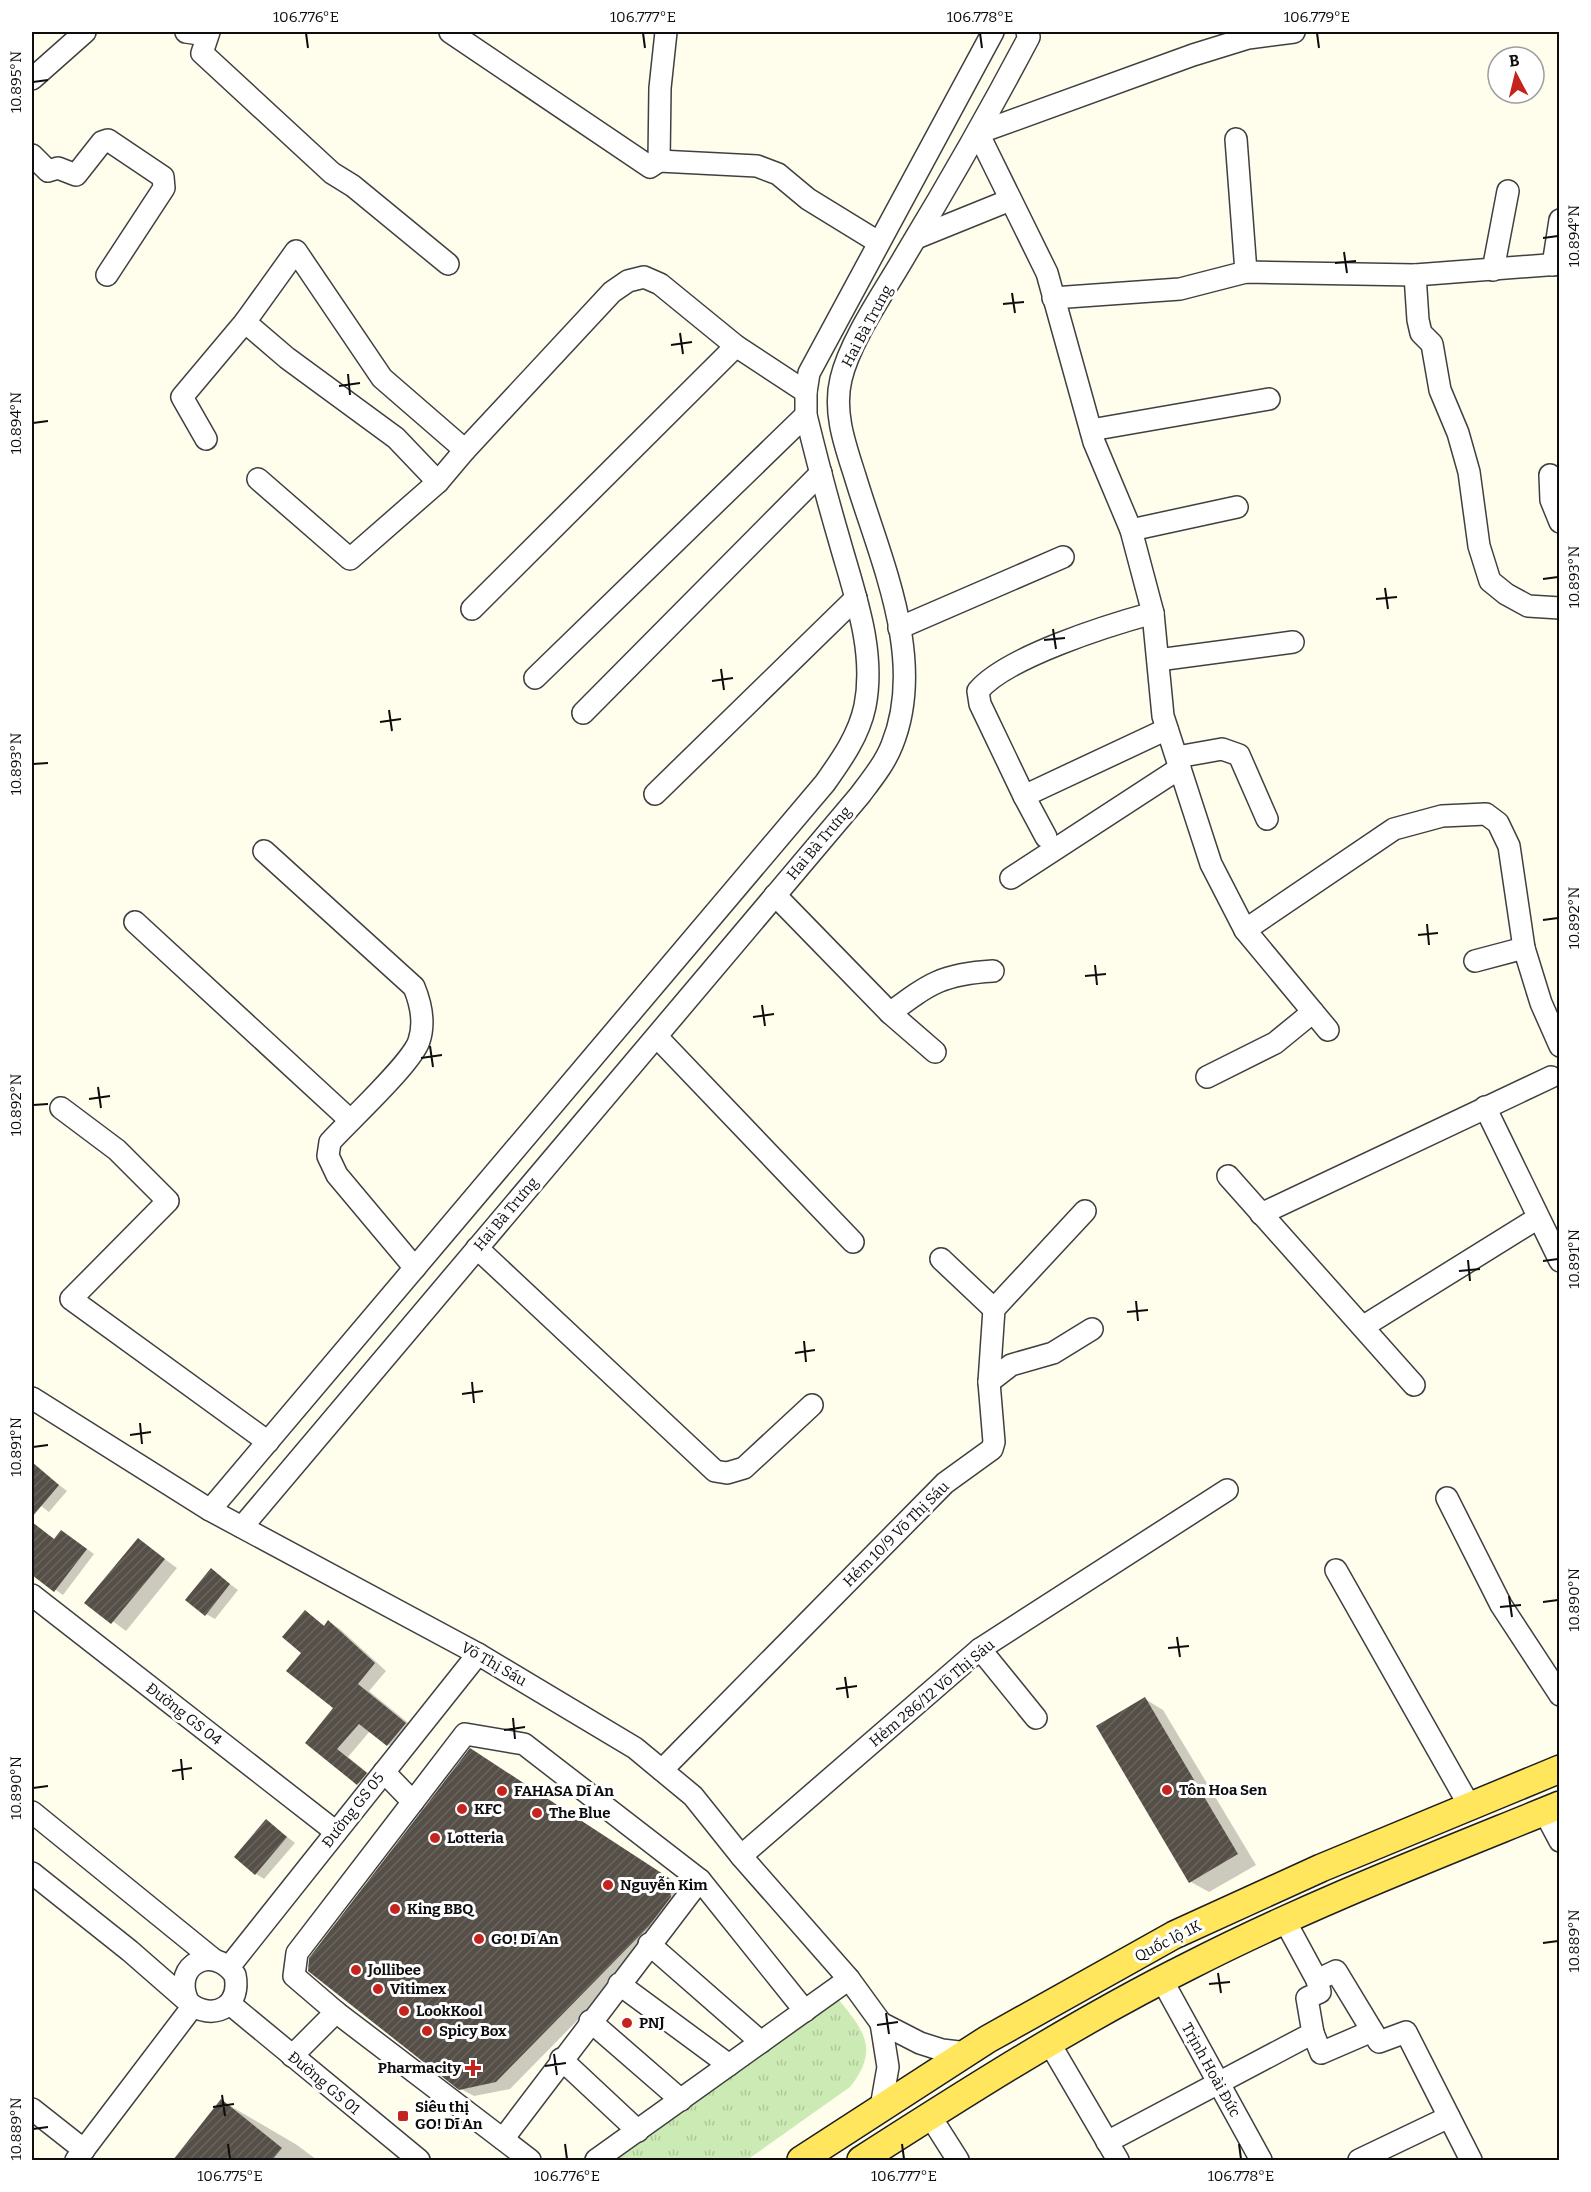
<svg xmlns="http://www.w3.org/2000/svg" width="1591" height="2192" viewBox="0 0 1591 2192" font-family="Bitter,serif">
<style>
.park{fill:url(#park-tufts)}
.shadow{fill:#0003}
.building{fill:url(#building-hatch)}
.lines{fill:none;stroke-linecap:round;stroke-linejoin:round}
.minor-casing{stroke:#404040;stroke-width:24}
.major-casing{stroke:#1e1e1e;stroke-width:30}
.minor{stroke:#fff;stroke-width:21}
.major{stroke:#ffe65c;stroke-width:27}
.ticks{fill:none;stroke:#0d0d0d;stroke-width:2}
.poi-dot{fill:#c4241d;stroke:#fff;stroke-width:2}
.labels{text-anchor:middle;stroke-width:6;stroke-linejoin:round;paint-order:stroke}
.street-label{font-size:15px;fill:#0d0d0d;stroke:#fff}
.poi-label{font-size:15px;font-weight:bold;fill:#0d0d0d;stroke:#fff;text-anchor:start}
.neatline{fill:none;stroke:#0d0d0d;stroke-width:2}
.ticks-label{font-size:15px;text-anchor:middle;fill:#0d0d0d}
</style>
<defs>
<pattern id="park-tufts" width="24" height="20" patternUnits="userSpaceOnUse" patternTransform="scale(1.5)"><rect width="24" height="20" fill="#ccebb4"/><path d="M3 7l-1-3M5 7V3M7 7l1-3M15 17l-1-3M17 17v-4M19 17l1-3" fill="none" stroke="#aec89a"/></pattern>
<pattern id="building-hatch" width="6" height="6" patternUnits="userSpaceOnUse" patternTransform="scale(1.5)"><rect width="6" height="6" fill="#564f48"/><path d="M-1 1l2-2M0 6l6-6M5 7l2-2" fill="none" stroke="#69645e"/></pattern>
</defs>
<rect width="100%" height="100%" fill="#fffdec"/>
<!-- park -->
<path class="park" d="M 831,1990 C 858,2025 884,2045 850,2087 L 747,2160 L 605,2160 Z"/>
<!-- shadow -->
<g class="shadow">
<polygon points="33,1465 67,1491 49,1512 32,1499"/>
<polygon points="32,1522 55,1540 69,1536 94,1554 63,1595 32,1573 45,1554 32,1544"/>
<polygon points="138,1540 177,1568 126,1631 87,1602"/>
<polygon points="211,1570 238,1590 215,1619 206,1614"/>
<polygon points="305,1612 325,1626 329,1622 340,1629 386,1671 369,1691 417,1730 399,1752 370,1731 348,1757 378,1781 370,1791 307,1743 335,1708 303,1653"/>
<polygon points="1145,1699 1163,1710 1256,1865 1209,1892 1191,1882"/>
<polygon points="484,1758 683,1887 663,1933 510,2089 474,2096 459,2088"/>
<polygon points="267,1821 295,1843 264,1879 256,1874"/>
<polygon points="222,2101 297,2145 317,2160 174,2160"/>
</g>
<!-- building -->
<g class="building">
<polygon points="32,1462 59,1485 32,1517"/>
<polygon points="32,1522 54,1539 61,1530 87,1549 54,1592 32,1575"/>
<polygon points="138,1538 165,1559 111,1624 84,1603"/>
<polygon points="211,1568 230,1584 205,1616 185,1600"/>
<polygon points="305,1610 324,1626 328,1620 375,1663 358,1684 406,1723 387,1746 359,1724 337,1749 367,1773 357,1785 305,1743 333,1708 286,1671 301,1653 282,1637"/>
<polygon points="1145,1697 1238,1854 1189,1883 1096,1726"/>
<polygon points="470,1748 669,1878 671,1897 649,1926 496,2082 459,2090 308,1971 309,1958"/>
<polygon points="266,1819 287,1837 255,1875 234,1857"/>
<polygon points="221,2099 282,2148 272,2160 173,2160"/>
</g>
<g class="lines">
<!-- minor casing -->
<g class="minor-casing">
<g id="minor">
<polyline points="186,32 206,35"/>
<polyline points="209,32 202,53 332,173 353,186 448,264"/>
<polyline points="450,32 650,167 659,161 660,88 666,32"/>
<polyline points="1294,32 1248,38 1193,55 978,133 1047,273 1094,442 1131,530 1153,613 1163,716 1211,864 1245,930 1328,1030"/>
<polyline points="32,79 85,32"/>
<polyline points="1236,139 1246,272"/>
<polyline points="32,155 48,171 58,168 76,175 102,142 108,140 163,177 164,188 107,275"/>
<polyline points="659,161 757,166 778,174 808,199 878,242"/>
<polyline points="916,238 1010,200"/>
<polyline points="1553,265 1560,220"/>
<polyline points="1493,270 1508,191"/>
<polyline points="1415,275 1418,320 1421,333 1432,344 1440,390 1458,433 1469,472 1479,546 1490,581 1506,594 1528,606 1560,608"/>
<polyline points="1053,298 1180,289 1246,272 1415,275 1560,264"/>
<polyline points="245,322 287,358 396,438 438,482 465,450"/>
<polyline points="1091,430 1269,399"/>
<polyline points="206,439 182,397 245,322 296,251 382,378 465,450 612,292 628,281 644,277 660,284 736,346 806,392"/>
<polyline points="1550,475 1551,500 1560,522"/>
<polyline points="258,479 350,559 438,482"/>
<polyline points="1131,530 1237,507"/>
<polyline points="472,609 736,346"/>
<polyline points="899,628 1063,557"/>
<polyline points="1158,660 1293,642"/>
<polyline points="535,678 806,415"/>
<polyline points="583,713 821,473"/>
<polyline points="1177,757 1222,749 1239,755 1267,819"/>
<polyline points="655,794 856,598"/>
<path d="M 1024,796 L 980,704 L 978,691 C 1006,657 1109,625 1153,613"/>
<polyline points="1046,837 1024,796 1167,729"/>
<path d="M 264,851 L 414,987 C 421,1004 425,1023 419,1041 C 412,1063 349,1121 330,1142 L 328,1156 L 337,1175 L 415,1268"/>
<polyline points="1011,878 1180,768"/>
<polyline points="775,895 890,1013 935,1052"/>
<polyline points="135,922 350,1120"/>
<polyline points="1245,930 1394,829 1442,816 1486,814 1498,823 1509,846 1524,948 1541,1003 1560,1046"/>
<polyline points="1475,961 1524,948"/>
<path d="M 890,1013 C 930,983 943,974 993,971"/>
<polyline points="657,1037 853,1242"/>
<polyline points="1207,1077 1275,1043 1313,1012"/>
<polyline points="1485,1107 1560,1261"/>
<polyline points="61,1108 117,1150 168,1201 71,1299 268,1442"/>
<polyline points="1228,1176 1414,1385"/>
<polyline points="1261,1214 1551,1077"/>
<polyline points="477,1248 715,1471 727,1473 744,1468 812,1405"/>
<polyline points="941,1259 994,1309"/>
<polyline points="1364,1326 1538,1218"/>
<polyline points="989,1382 1011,1365 1053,1353 1092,1329"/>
<polyline points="32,1398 210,1510 478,1654 635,1748 693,1796 741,1856 849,1979 881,2023 920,2043 942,2050 967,2053"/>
<polyline points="1447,1498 1501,1605 1560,1695"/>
<path d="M 210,1510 L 825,783 C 842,759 859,735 865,706 C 876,650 854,593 839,539 C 827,498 816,456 806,415 L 806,392 L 809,373 L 993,32"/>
<path d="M 242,1527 L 860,795 C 872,779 885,763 892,745 C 927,659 880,559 855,476 C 845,445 833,412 841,379 C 850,340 886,289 906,254 C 949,183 990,111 1029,37 L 1027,32"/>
<polyline points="1336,1570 1469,1805"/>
<polyline points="32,1595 336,1832"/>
<polyline points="980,1649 1036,1718"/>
<polyline points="662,1770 945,1483 992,1449 994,1442 989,1382 994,1309 1085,1211"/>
<polyline points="384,1772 413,1802"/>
<polyline points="1544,1811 1560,1841"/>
<polyline points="32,1812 213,1959"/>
<polyline points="741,1856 980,1649 1227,1490"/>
<path d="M 32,1873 L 130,1951 L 193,2006 C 218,2020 241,2004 235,1975 C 213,1944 173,1964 187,1999"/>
<polyline points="1285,1921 1317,1980 1336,1971 1379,2042 1406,2032 1471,2160"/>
<polyline points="649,1944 761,2042"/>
<polyline points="229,1967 478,1654"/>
<polyline points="1162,1980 1261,2160"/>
<polyline points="619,1984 729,2065"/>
<polyline points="230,2004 419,2160"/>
<polyline points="590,2021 681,2100"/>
<polyline points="1313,2033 1321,2053 1372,2031"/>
<polyline points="1050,2044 1118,2160"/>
<polyline points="292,2056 336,2012"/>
<polyline points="561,2059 638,2131"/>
<polyline points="881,2107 888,2067 881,2023"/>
<polyline points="32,2109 84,2150"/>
<polyline points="930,2116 958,2160"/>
<polyline points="503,2139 700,1880"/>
<polyline points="1107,2142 1313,2033 1307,1998 1320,1992 1317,1980"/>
<polyline points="76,2160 193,2006"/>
<polyline points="530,2160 336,2012 294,1976 297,1953 465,1734 524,1744 700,1880 805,2011"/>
<polyline points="596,2160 849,1979"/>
<polyline points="1359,2160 1449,2117"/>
</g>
</g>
<!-- major casing -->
<g class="major-casing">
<g id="major">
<polyline points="801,2160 988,2039 1174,1935 1321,1868 1560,1769"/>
<path d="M 861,2160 C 967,2092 1075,2023 1189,1966 C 1308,1905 1435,1856 1560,1805"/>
</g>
</g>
<!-- minor -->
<use href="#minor" class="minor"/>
<!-- major -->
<use href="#major" class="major"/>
</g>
<!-- ticks -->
<path class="ticks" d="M 306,33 L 308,48M 643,33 L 645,48M 980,33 L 982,48M 1317,33 L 1319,48M 33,82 L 48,80M 1543,238 L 1558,236M 1344,252 L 1347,273M 1335,263 L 1356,261M 1012,293 L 1015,313M 1003,304 L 1024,302M 680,333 L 683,354M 671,345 L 692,342M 348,374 L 350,395M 339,386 L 360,383M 33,423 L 48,421M 1543,579 L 1558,577M 1385,588 L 1388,609M 1376,599 L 1397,597M 1053,629 L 1056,649M 1044,640 L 1065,638M 721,669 L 724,690M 712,681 L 733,678M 389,710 L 392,731M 380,722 L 401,719M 33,764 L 48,763M 1543,920 L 1558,918M 1427,924 L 1429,945M 1418,935 L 1438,933M 1095,965 L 1097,985M 1085,976 L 1106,974M 762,1005 L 765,1026M 753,1017 L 774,1014M 430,1046 L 433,1067M 421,1058 L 442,1055M 98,1087 L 101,1108M 89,1099 L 110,1096M 33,1105 L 48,1104M 1468,1260 L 1470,1281M 1543,1261 L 1558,1259M 1459,1271 L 1480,1269M 1136,1301 L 1138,1321M 1127,1312 L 1148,1310M 804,1341 L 806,1362M 795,1353 L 815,1350M 472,1382 L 474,1403M 462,1394 L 483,1391M 140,1423 L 142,1444M 130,1435 L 151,1432M 33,1447 L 48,1445M 1509,1596 L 1512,1617M 1543,1602 L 1558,1600M 1500,1607 L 1521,1605M 1177,1637 L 1180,1657M 1168,1648 L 1189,1646M 845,1677 L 848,1698M 836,1689 L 857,1686M 513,1718 L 515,1739M 504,1730 L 525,1727M 181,1759 L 183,1780M 172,1771 L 192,1768M 33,1788 L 48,1786M 1543,1943 L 1558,1941M 1218,1973 L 1221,1993M 1209,1984 L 1230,1982M 886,2013 L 889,2034M 877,2025 L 898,2022M 554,2054 L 557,2075M 545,2066 L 566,2063M 222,2095 L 225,2116M 213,2107 L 234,2104M 33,2129 L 48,2127M 228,2144 L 230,2159M 565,2144 L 567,2159M 902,2144 L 904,2159M 1239,2144 L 1241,2159"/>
<!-- markers -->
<g class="poi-dot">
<circle cx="1167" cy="1790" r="6"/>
<circle cx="502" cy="1791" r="6"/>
<circle cx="462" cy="1809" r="6"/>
<circle cx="537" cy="1813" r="6"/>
<circle cx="435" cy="1838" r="6"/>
<circle cx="608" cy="1885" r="6"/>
<circle cx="395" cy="1909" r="6"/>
<circle cx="479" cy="1939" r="6"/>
<circle cx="356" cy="1970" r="6"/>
<circle cx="378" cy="1989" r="6"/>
<circle cx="404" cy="2011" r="6"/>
<circle cx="627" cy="2023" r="6"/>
<circle cx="427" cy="2031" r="6"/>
<path d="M470 2059h6v6h6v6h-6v6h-6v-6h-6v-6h6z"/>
<rect x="397" y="2110" width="12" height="12" rx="3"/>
</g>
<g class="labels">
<!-- street labels -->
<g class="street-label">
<text transform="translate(867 326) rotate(-62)" y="5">Hai Bà Trưng</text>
<text transform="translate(819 843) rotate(-50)" y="5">Hai Bà Trưng</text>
<text transform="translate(506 1214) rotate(-50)" y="5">Hai Bà Trưng</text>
<text transform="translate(896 1534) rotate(-45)" y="5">Hẻm 10/9 Võ Thị Sáu</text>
<text transform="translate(494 1664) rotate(30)" y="5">Võ Thị Sáu</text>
<text transform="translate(932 1693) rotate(-40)" y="5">Hẻm 286/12 Võ Thị Sáu</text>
<text transform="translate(184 1714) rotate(38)" y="5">Đường GS 04</text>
<text transform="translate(353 1810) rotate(-52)" y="5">Đường GS 05</text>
<text transform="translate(1168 1941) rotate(-27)" y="5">Quốc lộ 1K</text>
<text transform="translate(1211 2070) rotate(61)" y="5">Trịnh Hoài Đức</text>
<text transform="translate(324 2083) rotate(40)" y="5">Đường GS 01</text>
</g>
<!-- poi labels -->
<g class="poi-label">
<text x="1179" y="1795">Tôn Hoa Sen</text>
<text x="514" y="1796">FAHASA Dĩ An</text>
<text x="474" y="1814">KFC</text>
<text x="549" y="1818">The Blue</text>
<text x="447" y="1843">Lotteria</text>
<text x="620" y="1890">Nguyễn Kim</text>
<text x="407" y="1914">King BBQ</text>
<text x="491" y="1944">GO! Dĩ An</text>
<text x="368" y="1975">Jollibee</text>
<text x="390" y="1994">Vitimex</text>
<text x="416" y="2016">LookKool</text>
<text x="639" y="2028">PNJ</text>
<text x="439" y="2036">Spicy Box</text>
<text x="461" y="2073" text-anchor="end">Pharmacity</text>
<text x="415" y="2112">Siêu thị<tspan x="415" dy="17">GO! Dĩ An</tspan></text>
</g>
</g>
<!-- border -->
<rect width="1591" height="2192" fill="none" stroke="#ffffff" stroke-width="66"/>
<!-- north arrow -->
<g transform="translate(1516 75) rotate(353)"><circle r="28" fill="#ffffff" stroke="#9e9e9e" stroke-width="1.5"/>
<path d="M0-4.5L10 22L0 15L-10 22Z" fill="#c4241d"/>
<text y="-9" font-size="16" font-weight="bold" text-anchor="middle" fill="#0d0d0d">B</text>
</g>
<rect x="33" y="33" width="1525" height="2126" class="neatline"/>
<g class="ticks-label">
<text x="306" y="22">106.776°E</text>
<text x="643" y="22">106.777°E</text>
<text x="980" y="22">106.778°E</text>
<text x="1317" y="22">106.779°E</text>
<text transform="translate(16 82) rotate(-90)" y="5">10.895°N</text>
<text transform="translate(1574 236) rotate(-90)" y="5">10.894°N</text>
<text transform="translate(16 423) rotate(-90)" y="5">10.894°N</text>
<text transform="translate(1574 577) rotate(-90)" y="5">10.893°N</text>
<text transform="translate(16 764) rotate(-90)" y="5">10.893°N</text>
<text transform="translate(1574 918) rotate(-90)" y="5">10.892°N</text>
<text transform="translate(16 1105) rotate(-90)" y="5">10.892°N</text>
<text transform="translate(1574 1259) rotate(-90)" y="5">10.891°N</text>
<text transform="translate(16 1447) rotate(-90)" y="5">10.891°N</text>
<text transform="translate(1574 1600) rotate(-90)" y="5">10.890°N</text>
<text transform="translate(16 1788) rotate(-90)" y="5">10.890°N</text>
<text transform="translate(1574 1941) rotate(-90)" y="5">10.889°N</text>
<text transform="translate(16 2129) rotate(-90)" y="5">10.889°N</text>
<text x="230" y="2181">106.775°E</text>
<text x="567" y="2181">106.776°E</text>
<text x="904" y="2181">106.777°E</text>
<text x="1241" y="2181">106.778°E</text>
</g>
</svg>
